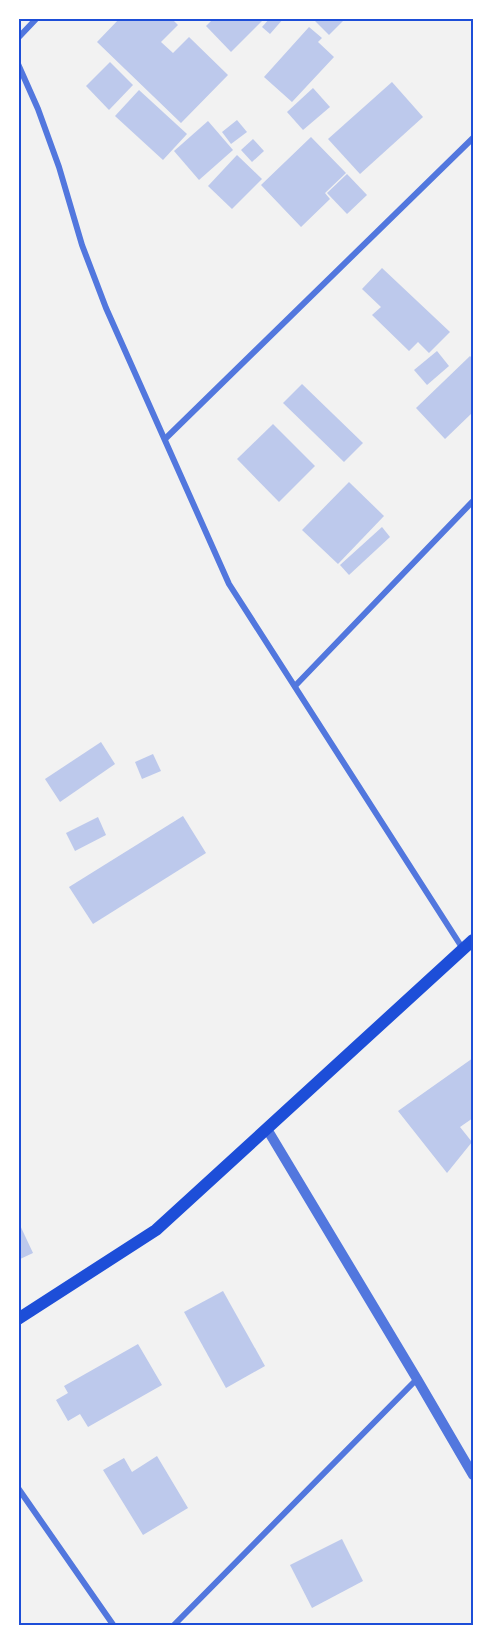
<svg xmlns="http://www.w3.org/2000/svg" width="491" height="1644" viewBox="0 0 491 1644" font-family="Arial,sans-serif">
<style>
.building{fill:#bdc9ec}
.lines{fill:none;stroke-linecap:round;stroke-linejoin:round}
.minor{stroke:#5277de;stroke-width:6}
.tertiary{stroke:#5277de;stroke-width:10}
.secondary{stroke:#1d4ed8;stroke-width:12}
.neatline{fill:none;stroke:#1d4ed8;stroke-width:2}
</style>
<rect width="100%" height="100%" fill="#f2f2f2"/>
<!-- building -->
<g class="building">
<polygon points="120,18 171,18 178,25 161,42 173,53 189,37 228,75 181,123 97,42"/>
<polygon points="214,18 265,18 231,52 206,26"/>
<polygon points="270,18 284,18 270,34 262,27"/>
<polygon points="316,18 346,18 329,35 314,20"/>
<polygon points="309,27 322,38 318,42 334,57 292,102 264,77"/>
<polygon points="110,62 133,85 109,110 86,86"/>
<polygon points="392,82 423,117 360,174 328,139"/>
<polygon points="313,88 330,107 303,130 287,112"/>
<polygon points="139,90 187,134 163,160 115,116"/>
<polygon points="237,120 247,132 231,144 222,132"/>
<polygon points="208,121 233,150 199,180 174,151"/>
<polygon points="311,137 346,173 325,193 330,199 301,227 261,185"/>
<polygon points="253,139 264,151 252,162 241,150"/>
<polygon points="237,155 262,179 232,209 208,186"/>
<polygon points="347,174 367,195 347,214 327,193"/>
<polygon points="382,268 450,332 429,353 418,342 409,351 372,315 381,307 362,289"/>
<polygon points="437,351 449,366 427,385 414,370"/>
<polygon points="470,356 473,359 473,412 445,439 416,408"/>
<polygon points="302,384 363,443 344,462 283,403"/>
<polygon points="273,424 315,466 279,502 237,459"/>
<polygon points="349,482 384,516 338,564 302,530"/>
<polygon points="382,527 390,537 349,575 340,565"/>
<polygon points="101,742 115,764 60,802 45,779"/>
<polygon points="153,754 161,771 142,779 135,762"/>
<polygon points="183,816 206,853 93,924 69,887"/>
<polygon points="98,817 106,835 75,851 66,833"/>
<polygon points="473,1058 473,1118 460,1127 472,1142 447,1173 398,1111"/>
<polygon points="18,1221 33,1253 18,1260"/>
<polygon points="223,1291 265,1366 226,1388 184,1312"/>
<polygon points="138,1344 162,1385 88,1427 80,1414 68,1421 56,1400 68,1393 64,1386"/>
<polygon points="157,1456 188,1508 143,1535 103,1470 124,1458 132,1472"/>
<polygon points="342,1539 363,1581 312,1608 290,1565"/>
</g>
<g class="lines">
<!-- minor -->
<g class="minor">
<polyline points="18,38 37,18"/>
<polyline points="18,64 38,109 59,167 82,245 106,308 229,584 463,949"/>
<polyline points="165,439 473,138"/>
<polyline points="295,686 473,501"/>
<polyline points="18,1488 114,1626"/>
<polyline points="173,1626 417,1379"/>
</g>
<!-- tertiary -->
<polyline class="tertiary" points="267,1129 417,1379 473,1475"/>
<!-- secondary -->
<polyline class="secondary" points="18,1319 156,1230 473,940"/>
</g>
<!-- border -->
<rect width="491" height="1644" fill="none" stroke="#ffffff" stroke-width="39"/>
<rect x="20" y="20" width="452" height="1604" class="neatline"/>
</svg>
